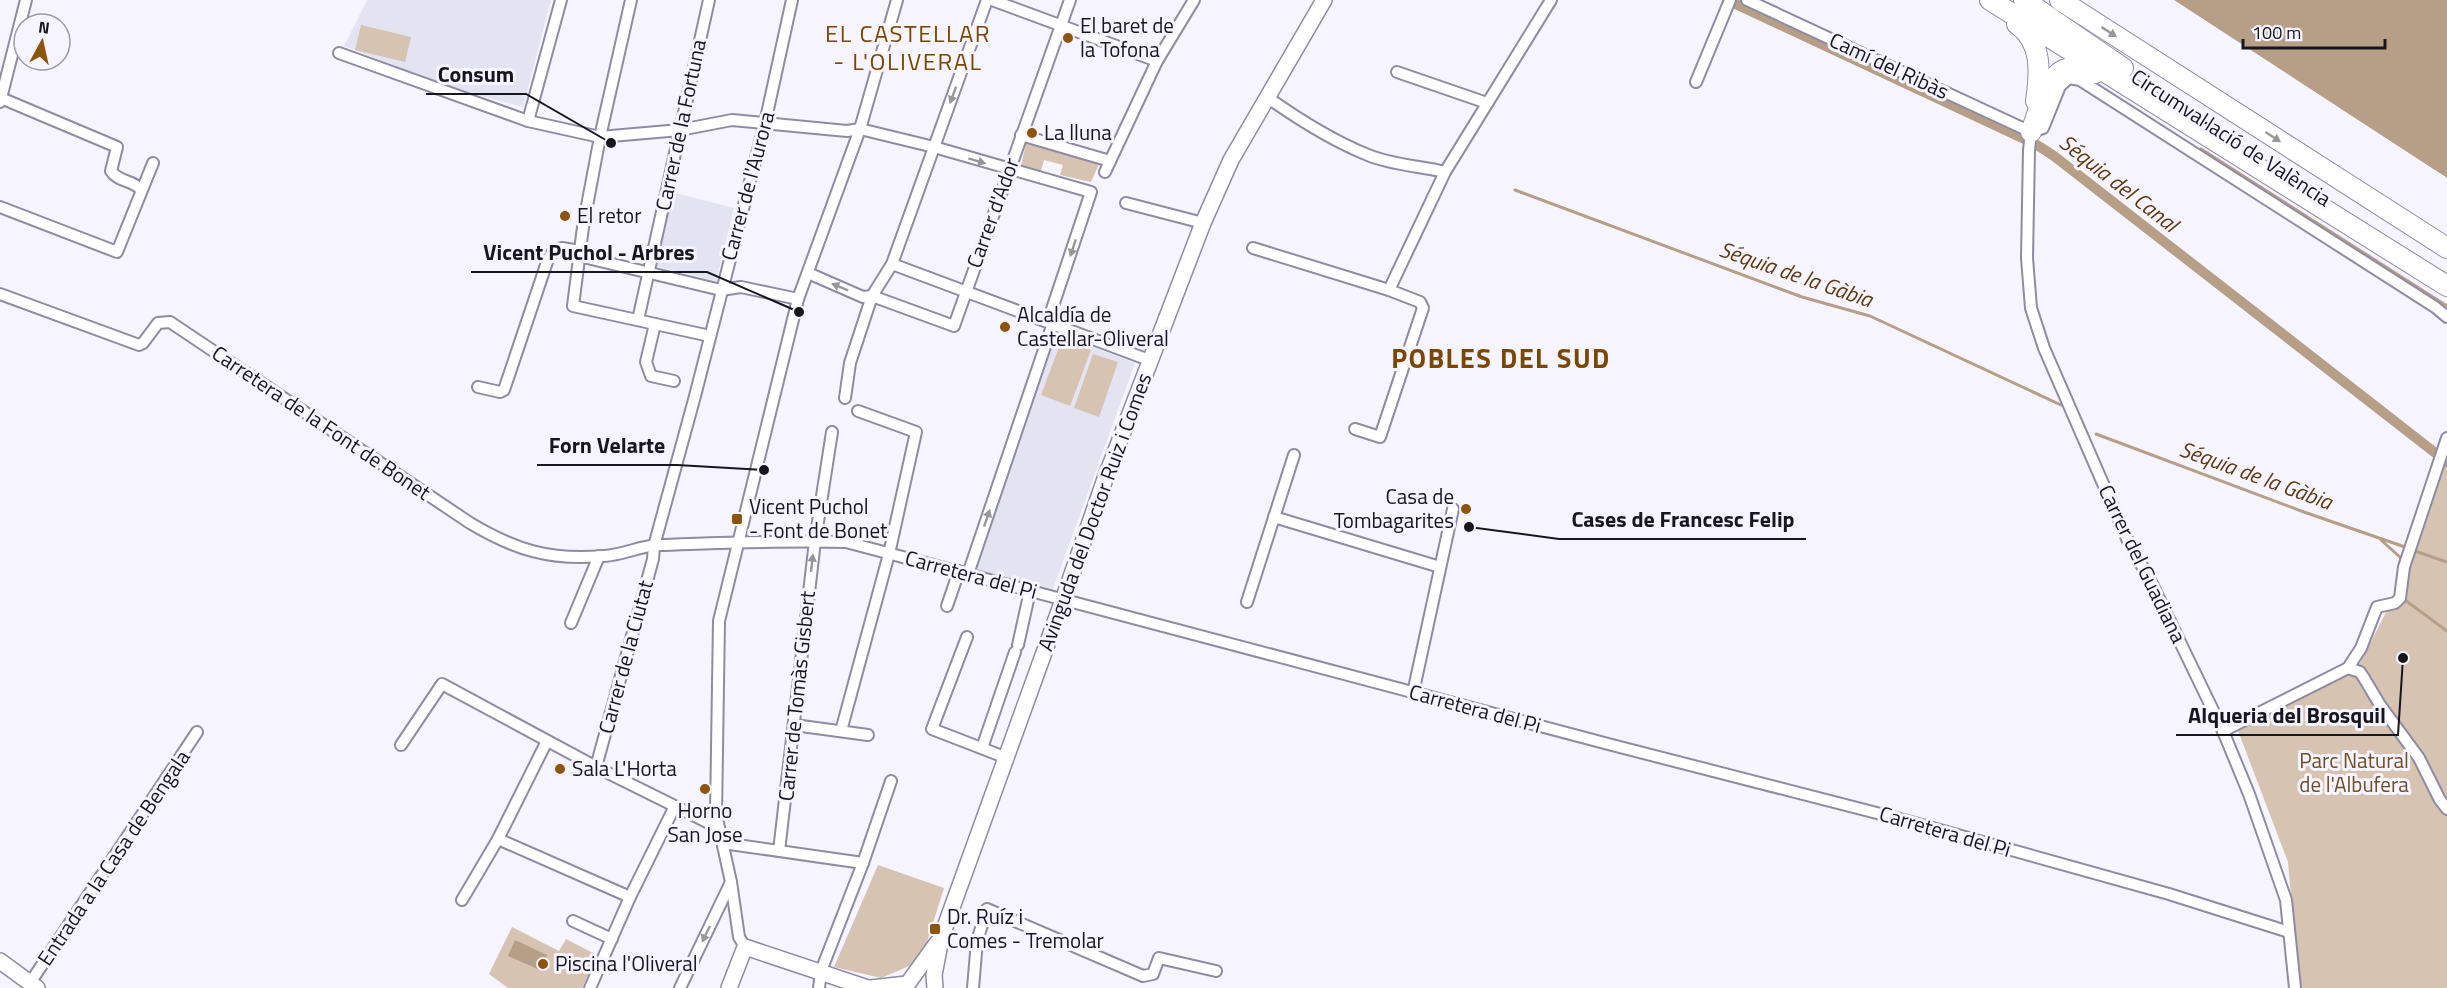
<svg xmlns="http://www.w3.org/2000/svg" width="2447" height="988" viewBox="0 0 2447 988" font-family="'Titillium Web',sans-serif">
<style>
.built{fill:#e4e3f1}
.green{fill:#d6c3b1}
.water{fill:#b79e87}
.pier{fill:#f5f4ff}
.lines{fill:none;stroke-linecap:round;stroke-linejoin:round}
.stream{stroke:#b79e87;stroke-width:3}
.canal{stroke:#b79e87;stroke-width:10}
.street-casing{stroke:#8e8ca3;stroke-width:14}
.secondary-casing{stroke:#8e8ca3;stroke-width:18}
.highway-casing{stroke:#8e8ca3;stroke-width:22}
.street{stroke:#fff;stroke-width:10}
.secondary{stroke:#fff;stroke-width:15}
.highway{stroke:#fff;stroke-width:20}
.oneway{fill:#97969a}
.poi-dot{fill:#8d540b;stroke:#f5f4ff;stroke-width:2}
.labels{text-anchor:middle;stroke-width:6;stroke-linejoin:round;paint-order:stroke}
.poi-label{font-size:21px;fill:#17161f;stroke:#f5f4ff;text-anchor:start}
.street-label{font-size:21px;fill:#17161f;stroke:#f5f4ff}
.park-label{font-size:21px;fill:#734d26;stroke:#f5f4ff}
.water-label{font-size:22px;font-style:italic;fill:#5e3a11;stroke:#f5f4ff}
.quarter-label{font-size:24px;letter-spacing:1.5px;fill:#7a4702;stroke:#f5f4ff}
.district-label{font-size:27px;font-weight:bold;letter-spacing:1.5px;fill:#7a4702;stroke:#f5f4ff}
.leader{fill:none;stroke:#17161f;stroke-width:2}
.callout-dot{fill:#17161f;stroke:#f5f4ff;stroke-width:2}
.callout-label{font-size:22px;text-anchor:middle;font-weight:bold;fill:#17161f;stroke:#f5f4ff;stroke-width:6;stroke-linejoin:round;paint-order:stroke}
</style>
<rect width="100%" height="100%" fill="#f5f4ff"/>
<!-- built -->
<g class="built">
<polygon points="367,0 551,0 523,107 453,88 344,46"/>
<polygon points="671,192 734,208 716,281 655,266"/>
<polygon points="1057,334 1135,363 1053,589 974,569"/>
</g>
<!-- green -->
<g class="green">
<polygon points="361,25 411,37 405,62 355,50"/>
<polygon points="1026,143 1099,164 1091,182 1060,175 1063,165 1044,160 1041,171 1021,166"/>
<polygon points="1062,339 1091,350 1070,406 1041,395"/>
<polygon points="1093,354 1118,362 1099,417 1074,408"/>
<polygon points="2447,447 2447,988 2299,988 2288,862 2235,723 2360,663 2399,587"/>
<polygon points="878,865 944,888 921,961 881,978 834,967"/>
<polygon points="512,927 559,951 566,939 597,955 582,988 508,988 489,974"/>
</g>
<!-- water -->
<g class="water">
<polygon points="2174,0 2447,0 2447,178"/>
<polygon points="515,940 547,955 540,970 508,956"/>
</g>
<!-- pier -->
<polygon class="pier" points="2171,0 2447,178 2447,181 2173,3"/>
<g class="lines">
<!-- stream -->
<g class="stream">
<polyline points="2201,149 2447,306"/>
<polyline points="1515,190 1802,297 1870,316 2061,405"/>
<polyline points="2096,434 2304,512 2405,547"/>
<polyline points="2381,540 2401,558"/>
<polyline points="2415,551 2447,562"/>
<polyline points="2405,600 2447,631"/>
</g>
<!-- canal -->
<polyline class="canal" points="1727,0 2037,145 2054,156 2447,462"/>
<!-- street casing -->
<g class="street-casing">
<g id="street">
<polyline points="631,0 600,137 583,227 573,306 710,336"/>
<polyline points="992,0 1157,61"/>
<polyline points="1747,0 2031,132"/>
<polyline points="339,53 528,121 600,137 680,130 732,120 847,131 860,129 934,147 1091,192 1051,312 1052,326 968,574"/>
<polyline points="1397,72 1487,103"/>
<polyline points="1696,82 1730,0"/>
<path d="M 1267,97 C 1298,119 1333,141 1368,155 C 1392,165 1420,166 1445,172"/>
<path d="M 1,98 L 117,147 L 111,171 C 118,182 134,180 141,190"/>
<polyline points="0,102 26,0"/>
<polyline points="528,121 561,0"/>
<polyline points="2031,132 2029,150 2027,258 2031,308 2044,348 2128,541 2151,582 2223,731 2249,794 2286,900 2295,988"/>
<polyline points="2031,132 2043,128 2060,86 2069,78 2080,80 2435,307 2447,317"/>
<polyline points="1021,135 1110,161"/>
<polyline points="1105,172 1157,61 1194,0"/>
<polyline points="1126,203 1203,223"/>
<polyline points="0,207 117,252 153,163"/>
<polyline points="1253,248 1389,290 1445,172 1551,0"/>
<polyline points="579,256 721,290 741,287 798,299"/>
<polyline points="892,264 1149,360"/>
<polyline points="808,273 863,297 872,296 954,326 1070,0"/>
<path d="M 0,294 L 139,345 L 143,343 L 158,323 L 170,322 L 470,523 C 515,550 551,561 604,556 C 623,555 640,546 658,545 C 721,543 783,540 846,542 L 1612,745 L 1904,820 L 2169,894 L 2289,932"/>
<polyline points="638,320 709,0"/>
<polyline points="655,324 646,362 651,376 674,381"/>
<polyline points="478,387 500,392 504,390 548,259 554,250 562,248 580,251"/>
<polyline points="845,398 850,363 872,296 892,264 987,0"/>
<polyline points="1355,429 1380,437 1423,308 1420,302 1389,290"/>
<polyline points="1274,517 1440,567"/>
<polyline points="1247,602 1294,455"/>
<polyline points="947,606 959,571"/>
<polyline points="571,623 599,556"/>
<polyline points="967,637 932,729 1007,758"/>
<polyline points="1018,645 1030,591"/>
<polyline points="2348,668 2360,672 2364,678 2380,705 2419,758 2440,800 2447,809"/>
<polyline points="1413,693 1453,509"/>
<polyline points="794,725 868,735"/>
<polyline points="841,731 889,554 916,432 858,411"/>
<polyline points="2223,731 2348,668 2361,648 2377,607 2395,603 2400,598 2404,567 2447,438"/>
<polyline points="401,745 442,684 596,767 717,827"/>
<polyline points="982,748 1015,652"/>
<polyline points="596,767 653,559 654,546 695,396 765,123 792,0"/>
<polyline points="498,839 630,897"/>
<polyline points="723,843 863,863"/>
<polyline points="779,851 815,541 832,432"/>
<polyline points="462,900 498,839 547,741"/>
<polyline points="573,921 612,939"/>
<polyline points="745,947 739,937 731,882 716,814 719,621 798,299 860,129 897,0"/>
<polyline points="30,983 197,732"/>
<polyline points="590,988 630,897 674,808"/>
<polyline points="680,988 731,882"/>
<polyline points="819,988 821,971 863,863 891,781"/>
<polyline points="973,988 977,941 987,909 1143,976 1153,974 1159,958 1216,971"/>
</g>
</g>
<!-- secondary casing -->
<g class="secondary-casing">
<g id="secondary">
<polyline points="0,961 37,988"/>
<polyline points="909,982 937,943"/>
<polyline points="729,988 745,947 868,988"/>
<polyline points="871,988 907,984"/>
<polyline points="935,988 934,975 941,938 1063,600 1105,479 1203,223 1231,160 1324,0"/>
</g>
</g>
<!-- highway casing -->
<g class="highway-casing">
<g id="highway">
<polyline points="1990,0 2447,286"/>
<polyline points="2024,0 2123,68"/>
<polyline points="2060,0 2447,248"/>
<path d="M 2017,24 C 2043,42 2040,73 2036,101"/>
<path d="M 2031,132 C 2043,100 2050,51 2095,73"/>
</g>
</g>
<!-- street -->
<use href="#street" class="street"/>
<!-- secondary -->
<use href="#secondary" class="secondary"/>
<!-- highway -->
<use href="#highway" class="highway"/>
</g>
<!-- one-way arrows -->
<defs><path id="oneway-solid" d="M-6-.8H1V-3.2L6.5 0L1 3.2V.8H-6Z" transform="scale(1.5)"/></defs>
<g class="oneway">
<use href="#oneway-solid" transform="translate(2109 32) rotate(33)"/>
<use href="#oneway-solid" transform="translate(953 95) rotate(110)"/>
<use href="#oneway-solid" transform="translate(2273 137) rotate(33)"/>
<use href="#oneway-solid" transform="translate(977 161) rotate(17)"/>
<use href="#oneway-solid" transform="translate(1073 248) rotate(108)"/>
<use href="#oneway-solid" transform="translate(840 287) rotate(-157)"/>
<use href="#oneway-solid" transform="translate(987 518) rotate(-71)"/>
<use href="#oneway-solid" transform="translate(812 563) rotate(-84)"/>
<use href="#oneway-solid" transform="translate(706 934) rotate(116)"/>
</g>
<!-- markers -->
<g class="poi-dot">
<circle cx="1068" cy="38" r="6"/>
<circle cx="1032" cy="133" r="6"/>
<circle cx="565" cy="216" r="6"/>
<circle cx="1005" cy="327" r="6"/>
<circle cx="1466" cy="509" r="6"/>
<rect x="731" y="513" width="12" height="12" rx="3"/>
<circle cx="560" cy="769" r="6"/>
<circle cx="705" cy="789" r="6"/>
<rect x="929" y="923" width="12" height="12" rx="3"/>
<circle cx="543" cy="964" r="6"/>
</g>
<g class="labels">
<!-- poi labels -->
<g class="poi-label">
<text x="1080" y="33">El baret de<tspan x="1080" dy="24">la Tofona</tspan></text>
<text x="1044" y="140">La lluna</text>
<text x="577" y="223">El retor</text>
<text x="1017" y="322">Alcaldía de<tspan x="1017" dy="24">Castellar-Oliveral</tspan></text>
<text x="1454" y="504" text-anchor="end">Casa de<tspan x="1454" dy="24">Tombagarites</tspan></text>
<text x="749" y="514">Vicent Puchol<tspan x="749" dy="24">- Font de Bonet</tspan></text>
<text x="572" y="776">Sala L'Horta</text>
<text x="705" y="818" text-anchor="middle">Horno<tspan x="705" dy="24">San Jose</tspan></text>
<text x="947" y="924">Dr. Ruíz i<tspan x="947" dy="24">Comes - Tremolar</tspan></text>
<text x="555" y="971">Piscina l'Oliveral</text>
</g>
<!-- street labels -->
<g class="street-label">
<text transform="translate(1889 66) rotate(25)" y="7">Camí del Ribàs</text>
<text transform="translate(681 125) rotate(-78)" y="7">Carrer de la Fortuna</text>
<text transform="translate(2231 138) rotate(33)" y="7">Circumval·lació de València</text>
<text transform="translate(748 186) rotate(-75)" y="7">Carrer de l'Aurora</text>
<text transform="translate(993 213) rotate(-70)" y="7">Carrer d'Ador</text>
<text transform="translate(321 423) rotate(34)" y="7">Carretera de la Font de Bonet</text>
<text transform="translate(1095 512) rotate(-70)" y="7">Avinguda del Doctor Ruiz i Comes</text>
<text transform="translate(2142 564) rotate(64)" y="7">Carrer del Guadiana</text>
<text transform="translate(971 575) rotate(15)" y="7">Carretera del Pi</text>
<text transform="translate(626 657) rotate(-75)" y="7">Carrer de la Ciutat</text>
<text transform="translate(797 696) rotate(-84)" y="7">Carrer de Tomàs Gisbert</text>
<text transform="translate(1475 709) rotate(15)" y="7">Carretera del Pi</text>
<text transform="translate(1945 832) rotate(16)" y="7">Carretera del Pi</text>
<text transform="translate(114 858) rotate(-56)" y="7">Entrada a la Casa de Bengala</text>
</g>
<!-- park labels -->
<g class="park-label">
<text x="2354" y="768">Parc Natural<tspan x="2354" dy="24">de l'Albufera</tspan></text>
</g>
<!-- water labels -->
<g class="water-label">
<text transform="translate(2119 183) rotate(38)" y="8">Séquia del Canal</text>
<text transform="translate(1796 274) rotate(19)" y="8">Séquia de la Gàbia</text>
<text transform="translate(2256 475) rotate(20)" y="8">Séquia de la Gàbia</text>
</g>
<!-- quarter labels -->
<g class="quarter-label">
<text x="908" y="42">EL CASTELLAR<tspan x="908" dy="28">- L'OLIVERAL</tspan></text>
</g>
<!-- district labels -->
<g class="district-label">
<text x="1501" y="368">POBLES DEL SUD</text>
</g>
</g>
<!-- callouts -->
<path class="leader" d="M611 143L526 94H426M799 312L707 272H471M764 470L677 465H537M1469 527L1559 539H1806M2403 658L2398 735H2176"/>
<g class="callout-dot">
<circle cx="611" cy="143" r="6"/>
<circle cx="799" cy="312" r="6"/>
<circle cx="764" cy="470" r="6"/>
<circle cx="1469" cy="527" r="6"/>
<circle cx="2403" cy="658" r="6"/>
</g>
<g class="callout-label">
<text x="476" y="82">Consum</text>
<text x="589" y="260">Vicent Puchol - Arbres</text>
<text x="607" y="453">Forn Velarte</text>
<text x="1683" y="527">Cases de Francesc Felip</text>
<text x="2287" y="723">Alqueria del Brosquil</text>
</g>
<!-- north arrow -->
<g transform="translate(42 42) rotate(8)"><circle r="28" fill="#f5f4ff" stroke="#9c9ba5" stroke-width="1.5"/>
<path d="M0-4.5L10 22L0 15L-10 22Z" fill="#8d540b"/>
<text y="-9" font-size="16" font-weight="bold" text-anchor="middle" fill="#17161f">N</text>
</g>
<!-- scale -->
<path d="M2243 39v9h142v-9" fill="none" stroke="#17161f" stroke-width="3"/>
<text x="2252" y="39" font-size="18" fill="#17161f" stroke="#f5f4ff" stroke-width="4.5" paint-order="stroke">100 m</text>
</svg>
